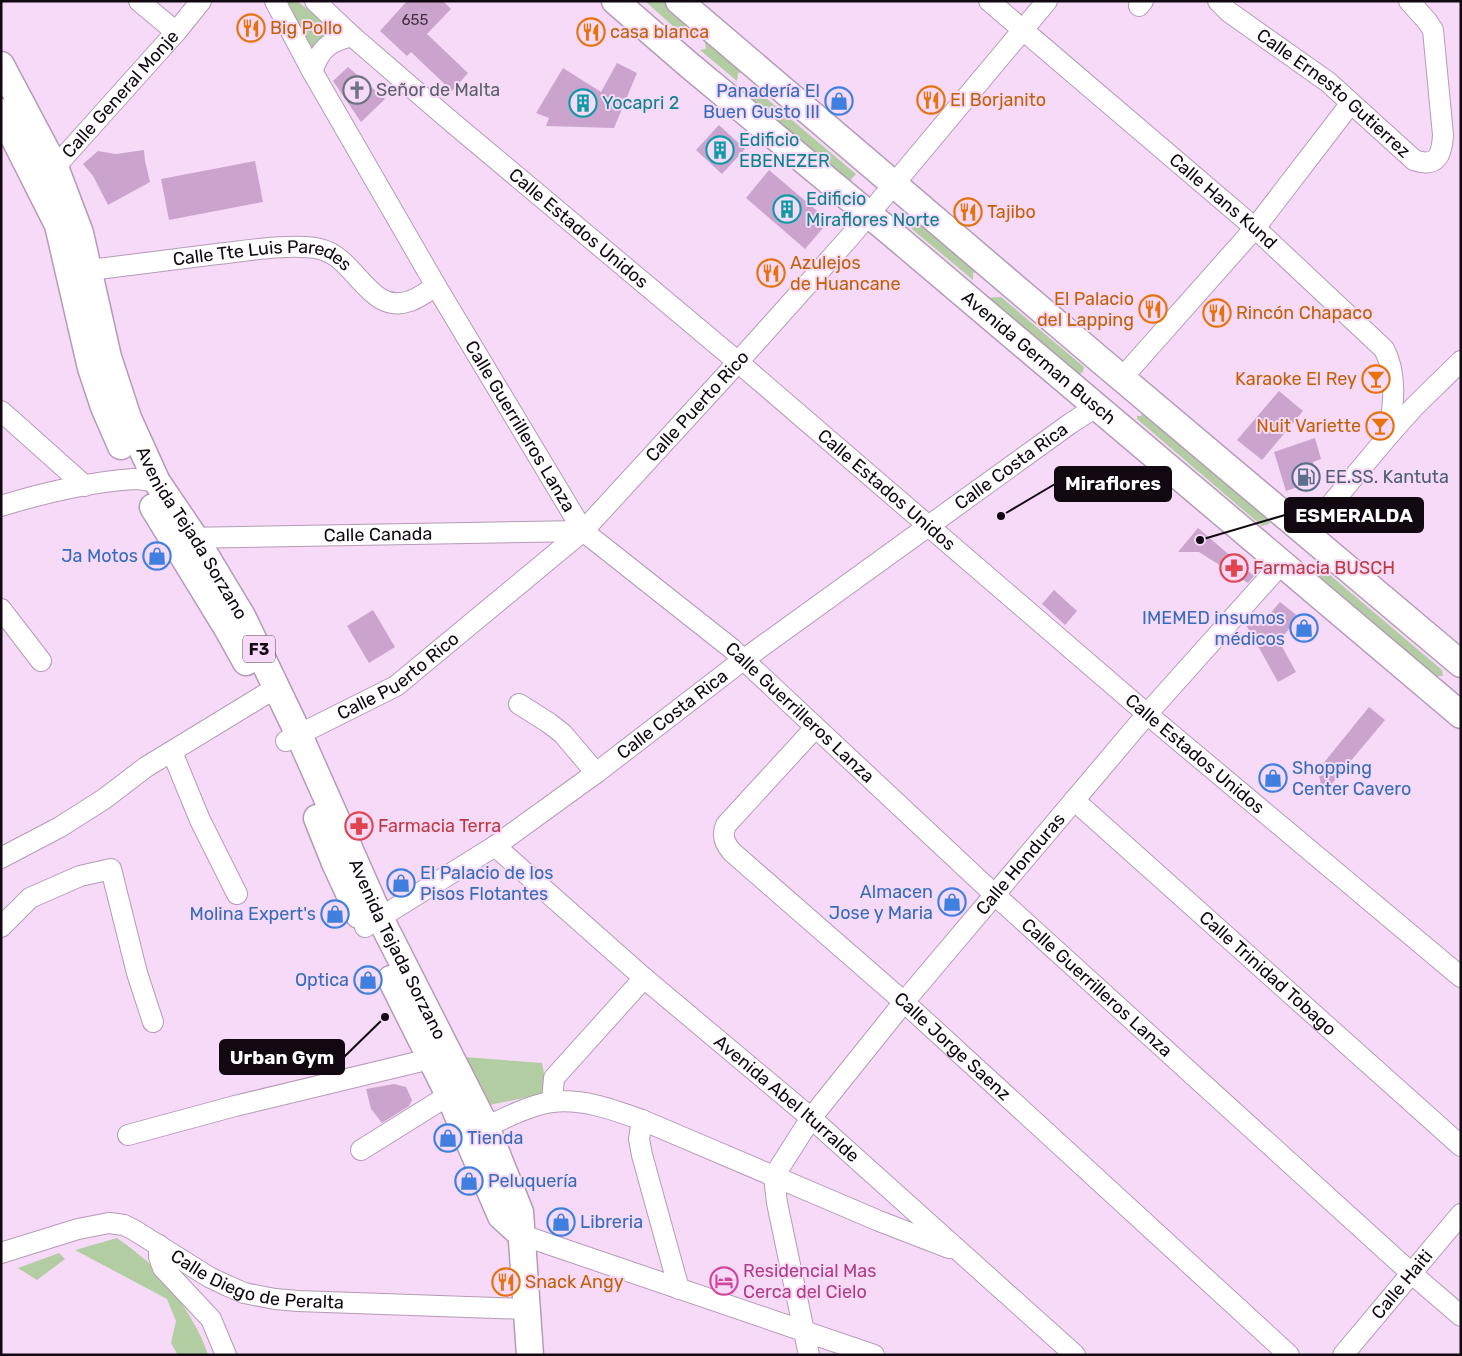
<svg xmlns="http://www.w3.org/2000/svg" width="1462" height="1356" viewBox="0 0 1462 1356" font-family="Rubik,sans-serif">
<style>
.green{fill:#b3cda2}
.building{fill:#caa4cd}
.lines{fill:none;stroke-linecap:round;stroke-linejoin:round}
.minor-casing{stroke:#b59bb7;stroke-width:22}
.major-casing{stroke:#b59bb7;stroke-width:29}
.minor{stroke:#fff;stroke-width:20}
.major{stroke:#fff;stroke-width:26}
.labels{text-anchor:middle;stroke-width:4;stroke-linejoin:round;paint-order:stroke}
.number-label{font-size:15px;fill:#3f2f41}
.shield{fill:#f6daf8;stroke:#564757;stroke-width:1}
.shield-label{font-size:16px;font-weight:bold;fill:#110812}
.food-label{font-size:18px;fill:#c56008;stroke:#f6daf8;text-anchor:start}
.worship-label{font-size:18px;fill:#5b616d;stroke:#f6daf8;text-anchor:start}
.shop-label{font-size:18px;fill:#366cbe;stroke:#f6daf8;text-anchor:end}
.street-label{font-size:18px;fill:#110812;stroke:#f6daf8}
.culture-label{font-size:18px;fill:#0d838f;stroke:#f6daf8;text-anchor:start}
.service-label{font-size:18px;fill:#4e5e75;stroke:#f6daf8;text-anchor:start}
.health-label{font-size:18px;fill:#be3a42;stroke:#f6daf8;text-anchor:start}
.hotel-label{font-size:18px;fill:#b23c85;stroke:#f6daf8;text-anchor:start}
.leader{fill:none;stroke:#110812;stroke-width:2}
.callout-dot{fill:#110812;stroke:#f6daf8;stroke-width:2}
.callout{fill:#110812;stroke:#110812;stroke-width:2}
.callout-label{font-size:19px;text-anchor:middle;font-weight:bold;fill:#fff}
</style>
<rect width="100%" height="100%" fill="#f6daf8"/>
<!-- green -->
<g class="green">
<path d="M 283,1 L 297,1 L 337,33 C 323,35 318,41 311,53 Z"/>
<polygon points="645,1 663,1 703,35 683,35"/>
<polygon points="704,36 747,72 738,73 737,81 700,50 706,49"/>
<polygon points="752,98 767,99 856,174 848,183 750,100"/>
<polygon points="915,216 981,271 973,273 973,280 907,225 907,221 912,220"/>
<polygon points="1001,297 1084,367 1083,372 1076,376 985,298"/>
<polygon points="1144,411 1271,520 1269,524 1262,526 1137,419 1137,416 1141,416"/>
<polygon points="1324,570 1442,670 1443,676 1437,676 1435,679 1317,581 1320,577 1320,571"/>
<polygon points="464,1057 542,1063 548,1093 484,1106"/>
<path d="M 117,1238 C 131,1248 144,1258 156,1270 C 173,1287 202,1332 208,1355 L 178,1355 L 171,1343 L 176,1321 L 167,1299 L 75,1250 Z"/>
<polygon points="59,1253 65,1259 37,1280 18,1268"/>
</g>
<!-- building -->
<g class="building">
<polygon points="407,1 443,1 451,9 427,34 468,73 452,91 411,52 407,56 380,31"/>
<polygon points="617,63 637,73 614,128 546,126 549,118 536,113 563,68 601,92"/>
<polygon points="348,67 385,99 361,122 333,81"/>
<polygon points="719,125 745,149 722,174 696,150"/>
<polygon points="144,150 145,161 150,182 108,205 93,176 83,164 98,151 116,154"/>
<polygon points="255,161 263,202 169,220 161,179"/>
<polygon points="769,170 829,221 805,249 746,198"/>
<polygon points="1279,391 1303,411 1262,460 1237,440"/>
<polygon points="1315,438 1321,459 1313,462 1319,480 1286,491 1274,452"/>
<polygon points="1198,528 1254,576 1248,583 1199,552 1178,552"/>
<polygon points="1054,590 1077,611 1065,625 1042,604"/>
<polygon points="1280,602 1299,617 1279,641 1296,672 1278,682 1245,623 1249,618 1259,626"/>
<polygon points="373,610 395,647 369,663 347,626"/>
<polygon points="1369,707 1385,720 1323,794 1318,770"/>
<polygon points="394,1084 406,1087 412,1100 409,1106 382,1123 371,1109 366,1089"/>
</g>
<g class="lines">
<!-- minor casing -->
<g class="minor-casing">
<g id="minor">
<polyline points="139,1 176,32"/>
<path id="s1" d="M 275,1 L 312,71 L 436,286 L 583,531 L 731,648 L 995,895 L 1411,1273 L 1461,1316"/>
<path id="s2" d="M 315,1 L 352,36 L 447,118 L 738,362 L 1147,714 L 1461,977"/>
<path id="s3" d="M 989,1 L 1255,228 L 1384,349 C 1398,375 1393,407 1389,435"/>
<path id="s4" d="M 1218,1 L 1229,12 L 1328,82 L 1414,160 C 1437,168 1442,155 1443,135 L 1433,30 L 1427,21 L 1409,1"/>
<polyline points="1139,6 1143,1"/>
<path d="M 312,71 C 321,48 328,42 352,36"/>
<path id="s5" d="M 47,176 L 176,32 L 201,1"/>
<path id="s6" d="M 74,272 C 122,266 170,260 217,254 C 246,251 291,243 320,249 C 356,257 369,316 410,301 C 419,298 428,291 436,286"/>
<polyline points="1122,378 1255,228 1351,103"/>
<polyline points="1,411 85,486"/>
<path d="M 1,506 C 43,493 90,482 134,479 C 142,479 150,481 157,482"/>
<polyline points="1306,534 1389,435 1415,406 1461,361"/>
<path id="s7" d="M 182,538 L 583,531"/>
<polyline points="1,609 41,661"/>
<polyline points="519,704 549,723 563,734 596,773"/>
<path id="s8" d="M 815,728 L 726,825 C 721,836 725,844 732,852 L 904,1002 L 1289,1355"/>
<path id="s9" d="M 286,741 L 396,686 L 583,531 L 738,362 L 849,238 L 1047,1"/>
<polyline points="172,752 200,820 237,894"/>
<path id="s10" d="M 1074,800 L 1461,1146"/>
<path id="s11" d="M 495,846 L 644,978 L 811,1118 L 1075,1355"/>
<polyline points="1,858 60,827 104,799 146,767 264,695 278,689"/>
<polyline points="1,927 30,898 80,876 111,869 137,973 153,1022"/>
<path id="s12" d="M 365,927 L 495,846 L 596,773 L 743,660 L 1071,423 L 1096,407"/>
<polyline points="552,1102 554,1078 644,978"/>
<polyline points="642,1120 639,1139 642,1155 679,1289"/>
<path d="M 473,1133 C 495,1123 528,1105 552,1102 C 583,1098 614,1110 642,1120 L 879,1221 L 949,1248"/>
<polyline points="128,1135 235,1106 430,1059"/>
<polyline points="361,1150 449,1095"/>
<path id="s13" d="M 774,1176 L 811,1118 L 904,1002 L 1147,714 L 1282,563"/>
<polyline points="774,1176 777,1203 809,1355"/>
<polyline points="522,1235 874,1355"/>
<polyline points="159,1245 159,1257 163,1268 211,1319 226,1355"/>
<path id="s14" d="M 1,1253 L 78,1229 L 109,1223 L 124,1225 L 134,1230 L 209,1277 L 228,1286 L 244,1293 L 275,1299 L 298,1301 L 527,1309"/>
<path id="s15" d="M 1343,1355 L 1461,1214"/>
</g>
</g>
<!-- major casing -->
<g class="major-casing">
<g id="major">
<path id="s16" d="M 615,1 L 689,65 L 889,231 L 1461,715"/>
<polyline points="679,1 1099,359 1461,664"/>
<path id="s17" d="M 1,65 L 55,167 L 80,233 L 108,357 L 128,418 L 157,482 L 195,538 L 243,618 L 299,735 L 380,918 L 486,1127 L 520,1212 L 530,1355"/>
<polyline points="1,112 58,225 91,368 104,407 121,446"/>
<polyline points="153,507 227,628 246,662"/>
<polyline points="317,818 335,863 359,915"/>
<polyline points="391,979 449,1095 501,1216 522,1235"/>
</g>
</g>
<!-- minor -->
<use href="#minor" class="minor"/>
<!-- major -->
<use href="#major" class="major"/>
</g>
<!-- icons -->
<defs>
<g id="restaurant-ring" transform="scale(1.4375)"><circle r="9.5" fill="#f6daf8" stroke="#e8710a" stroke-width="1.5"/><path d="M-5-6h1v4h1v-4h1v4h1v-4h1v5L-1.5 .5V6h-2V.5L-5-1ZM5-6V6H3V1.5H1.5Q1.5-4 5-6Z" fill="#e8710a"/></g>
<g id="church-ring" transform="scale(1.4375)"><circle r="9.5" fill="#f6daf8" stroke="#6b7280" stroke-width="1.5"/><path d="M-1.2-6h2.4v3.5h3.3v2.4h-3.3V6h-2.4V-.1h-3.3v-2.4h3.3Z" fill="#6b7280"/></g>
<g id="shop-ring" transform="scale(1.4375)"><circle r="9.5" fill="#f6daf8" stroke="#3f7fe0" stroke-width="1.5"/><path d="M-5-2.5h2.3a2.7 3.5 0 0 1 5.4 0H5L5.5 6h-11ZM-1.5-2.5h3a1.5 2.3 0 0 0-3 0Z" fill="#3f7fe0"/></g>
<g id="building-ring" transform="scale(1.4375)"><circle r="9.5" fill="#f6daf8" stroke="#0f9aa8" stroke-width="1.5"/><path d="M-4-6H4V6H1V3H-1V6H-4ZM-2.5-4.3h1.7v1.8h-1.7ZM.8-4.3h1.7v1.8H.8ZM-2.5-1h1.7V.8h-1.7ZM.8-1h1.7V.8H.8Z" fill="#0f9aa8"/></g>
<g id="bar-ring" transform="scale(1.4375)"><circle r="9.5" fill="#f6daf8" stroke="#e8710a" stroke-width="1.5"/><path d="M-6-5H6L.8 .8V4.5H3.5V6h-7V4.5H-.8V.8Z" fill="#e8710a"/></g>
<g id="fuel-ring" transform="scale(1.4375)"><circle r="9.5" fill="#f6daf8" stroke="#5c6f8a" stroke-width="1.5"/><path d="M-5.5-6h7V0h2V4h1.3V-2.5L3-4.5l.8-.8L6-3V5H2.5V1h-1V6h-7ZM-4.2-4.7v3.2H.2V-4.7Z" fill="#5c6f8a"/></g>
<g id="pharmacy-ring" transform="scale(1.4375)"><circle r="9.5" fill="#f6daf8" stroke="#e0444e" stroke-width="1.5"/><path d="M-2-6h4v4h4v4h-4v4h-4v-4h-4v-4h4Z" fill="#e0444e"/></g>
<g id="hotel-ring" transform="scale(1.4375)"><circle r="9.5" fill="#f6daf8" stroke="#d1479c" stroke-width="1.5"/><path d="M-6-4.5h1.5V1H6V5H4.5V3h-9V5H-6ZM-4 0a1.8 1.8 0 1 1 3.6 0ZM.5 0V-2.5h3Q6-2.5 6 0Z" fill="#d1479c"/></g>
</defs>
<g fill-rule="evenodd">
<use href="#restaurant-ring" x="251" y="28"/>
<use href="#restaurant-ring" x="591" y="32"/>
<use href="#church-ring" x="357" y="90"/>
<use href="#restaurant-ring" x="931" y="100"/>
<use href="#shop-ring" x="839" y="101"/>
<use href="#building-ring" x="583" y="103"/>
<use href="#building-ring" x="720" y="150"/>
<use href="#building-ring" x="787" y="209"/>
<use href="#restaurant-ring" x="968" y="212"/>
<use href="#restaurant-ring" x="771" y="273"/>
<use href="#restaurant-ring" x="1153" y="309"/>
<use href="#restaurant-ring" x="1217" y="313"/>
<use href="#bar-ring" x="1376" y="379"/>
<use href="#bar-ring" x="1380" y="426"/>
<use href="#fuel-ring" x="1306" y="477"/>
<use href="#shop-ring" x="157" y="556"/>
<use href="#pharmacy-ring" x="1234" y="568"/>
<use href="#shop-ring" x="1304" y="628"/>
<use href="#shop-ring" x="1273" y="778"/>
<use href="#pharmacy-ring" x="359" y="826"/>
<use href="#shop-ring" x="401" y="883"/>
<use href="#shop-ring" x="952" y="902"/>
<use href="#shop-ring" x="335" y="914"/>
<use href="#shop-ring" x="368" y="980"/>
<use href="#shop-ring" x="448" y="1138"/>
<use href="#shop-ring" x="469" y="1181"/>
<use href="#shop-ring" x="561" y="1222"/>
<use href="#hotel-ring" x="724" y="1281"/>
<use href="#restaurant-ring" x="506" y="1282"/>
</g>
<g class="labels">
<!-- number labels -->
<g class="number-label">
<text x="415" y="25">655</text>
</g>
<!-- shield labels -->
<rect class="shield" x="243" y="635.5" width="32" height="27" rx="4"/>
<g class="shield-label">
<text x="259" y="655">F3</text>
</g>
<!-- food labels -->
<g class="food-label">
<text x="270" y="34">Big Pollo</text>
<text x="610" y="38">casa blanca</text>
<text x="950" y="106">El Borjanito</text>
<text x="987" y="218">Tajibo</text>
<text x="790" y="269">Azulejos<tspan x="790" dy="21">de Huancane</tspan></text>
<text x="1134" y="305" text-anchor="end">El Palacio<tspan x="1134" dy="21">del Lapping</tspan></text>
<text x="1236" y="319">Rincón Chapaco</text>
<text x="1357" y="385" text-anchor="end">Karaoke El Rey</text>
<text x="1361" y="432" text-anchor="end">Nuit Variette</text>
<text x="525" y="1288">Snack Angy</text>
</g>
<!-- worship labels -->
<g class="worship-label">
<text x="376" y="96">Señor de Malta</text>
</g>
<!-- shop labels -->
<g class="shop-label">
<text x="820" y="97">Panadería El<tspan x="820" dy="21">Buen Gusto III</tspan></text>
<text x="138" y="562">Ja Motos</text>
<text x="1285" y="624">IMEMED insumos<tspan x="1285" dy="21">médicos</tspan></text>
<text x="1292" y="774" text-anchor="start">Shopping<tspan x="1292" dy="21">Center Cavero</tspan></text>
<text x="420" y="879" text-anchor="start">El Palacio de los<tspan x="420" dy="21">Pisos Flotantes</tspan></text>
<text x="933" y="898">Almacen<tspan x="933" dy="21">Jose y Maria</tspan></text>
<text x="316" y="920">Molina Expert's</text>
<text x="349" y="986">Optica</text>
<text x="467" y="1144" text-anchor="start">Tienda</text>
<text x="488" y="1187" text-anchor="start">Peluquería</text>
<text x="580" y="1228" text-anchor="start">Libreria</text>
</g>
<!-- street labels -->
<g class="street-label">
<text dy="6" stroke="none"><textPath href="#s5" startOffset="110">Calle General Monje</textPath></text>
<text dy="6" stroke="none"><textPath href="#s4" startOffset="148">Calle Ernesto Gutierrez</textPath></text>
<text dy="6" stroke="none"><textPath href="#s3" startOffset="308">Calle Hans Kund</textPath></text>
<text dy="6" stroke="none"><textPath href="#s2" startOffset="348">Calle Estados Unidos</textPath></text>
<text dy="6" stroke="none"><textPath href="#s6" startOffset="191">Calle Tte Luis Paredes</textPath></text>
<text dy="6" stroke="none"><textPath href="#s16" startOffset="554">Avenida German Busch</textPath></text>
<text dy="6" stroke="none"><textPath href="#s9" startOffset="535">Calle Puerto Rico</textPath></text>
<text dy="6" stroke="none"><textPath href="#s1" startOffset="491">Calle Guerrilleros Lanza</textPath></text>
<text dy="6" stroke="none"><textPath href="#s12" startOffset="794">Calle Costa Rica</textPath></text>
<text dy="6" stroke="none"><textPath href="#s2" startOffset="752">Calle Estados Unidos</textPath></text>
<text dy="6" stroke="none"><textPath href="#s17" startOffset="509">Avenida Tejada Sorzano</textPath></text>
<text dy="6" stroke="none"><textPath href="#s7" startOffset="196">Calle Canada</textPath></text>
<text dy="6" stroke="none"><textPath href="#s9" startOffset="130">Calle Puerto Rico</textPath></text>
<text dy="6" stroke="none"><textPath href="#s1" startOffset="896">Calle Guerrilleros Lanza</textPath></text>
<text dy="6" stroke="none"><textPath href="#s12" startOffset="374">Calle Costa Rica</textPath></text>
<text dy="6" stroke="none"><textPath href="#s2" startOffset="1158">Calle Estados Unidos</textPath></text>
<text dy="6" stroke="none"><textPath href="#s13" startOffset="398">Calle Honduras</textPath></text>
<text dy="6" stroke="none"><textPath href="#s17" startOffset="974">Avenida Tejada Sorzano</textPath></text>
<text dy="6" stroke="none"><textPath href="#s10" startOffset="260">Calle Trinidad Tobago</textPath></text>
<text dy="6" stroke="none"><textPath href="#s1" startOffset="1301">Calle Guerrilleros Lanza</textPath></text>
<text dy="6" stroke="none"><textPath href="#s8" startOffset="455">Calle Jorge Saenz</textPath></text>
<text dy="6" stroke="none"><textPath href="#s11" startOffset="386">Avenida Abel Iturralde</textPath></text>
<text dy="6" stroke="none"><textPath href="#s14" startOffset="275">Calle Diego de Peralta</textPath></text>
<text dy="6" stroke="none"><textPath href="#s15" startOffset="92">Calle Haiti</textPath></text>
</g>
<!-- culture labels -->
<g class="culture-label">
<text x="602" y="109">Yocapri 2</text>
<text x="739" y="146">Edificio<tspan x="739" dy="21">EBENEZER</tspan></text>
<text x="806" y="205">Edificio<tspan x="806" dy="21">Miraflores Norte</tspan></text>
</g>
<!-- service labels -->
<g class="service-label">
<text x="1325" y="483">EE.SS. Kantuta</text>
</g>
<!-- health labels -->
<g class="health-label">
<text x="1253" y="574">Farmacia BUSCH</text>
<text x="378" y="832">Farmacia Terra</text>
</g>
<!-- hotel labels -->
<g class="hotel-label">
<text x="743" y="1277">Residencial Mas<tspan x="743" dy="21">Cerca del Cielo</tspan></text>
</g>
</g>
<!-- callouts -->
<path class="leader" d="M1001 516L1055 484M1200 540L1285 515M385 1017L344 1057"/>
<g class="callout-dot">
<circle cx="1001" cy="516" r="5"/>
<circle cx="1200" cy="540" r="5"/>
<circle cx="385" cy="1017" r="5"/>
</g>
<g class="callout">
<rect x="1055" y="467" width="116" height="34" rx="5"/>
<rect x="1285" y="498" width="138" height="34" rx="5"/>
<rect x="220" y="1040" width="124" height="34" rx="5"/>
</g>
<g class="callout-label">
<text x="1113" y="490">Miraflores</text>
<text x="1354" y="522">ESMERALDA</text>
<text x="282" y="1064">Urban Gym</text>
</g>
<!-- border -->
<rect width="1462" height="1356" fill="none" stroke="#110812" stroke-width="5"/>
</svg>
